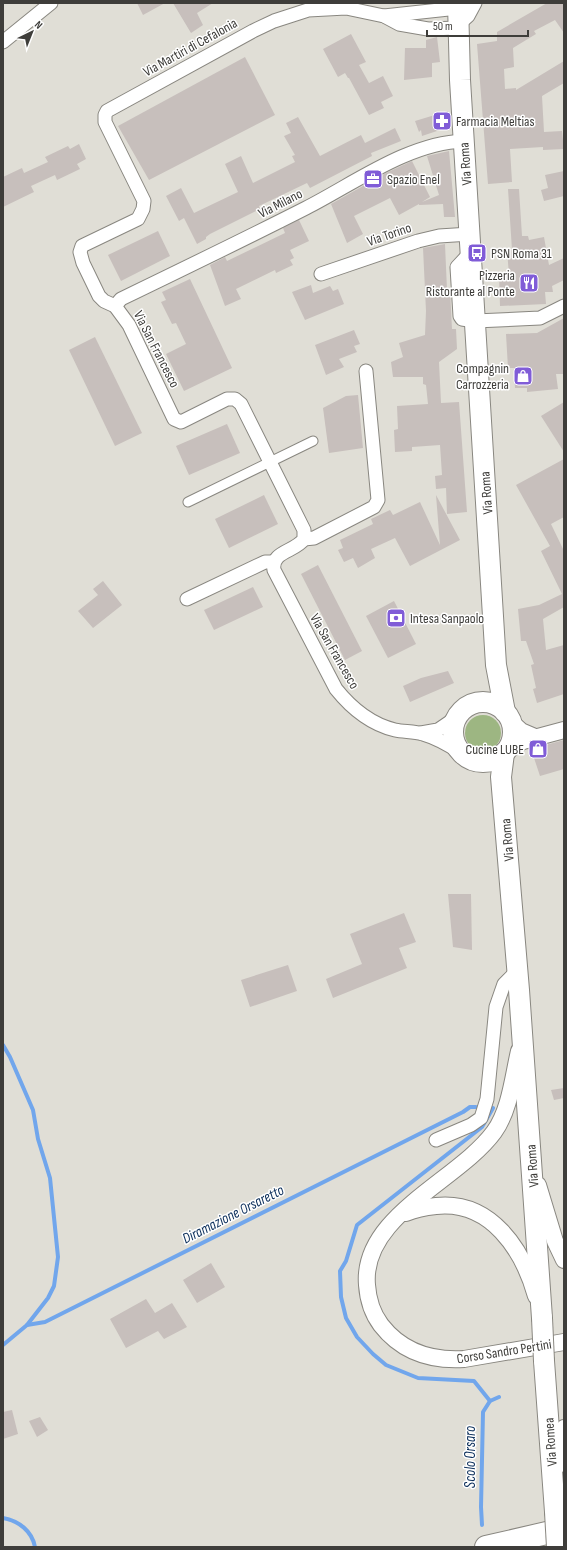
<svg xmlns="http://www.w3.org/2000/svg" width="567" height="1550" viewBox="0 0 567 1550" font-family="'Sofia Sans Condensed',sans-serif">
<style>
.green{fill:#9db682}
.lines{fill:none;stroke-linecap:round;stroke-linejoin:round}
.stream{stroke:#71a6ec;stroke-width:4}
.building{fill:#c7bfbc}
.pedestrian-casing{stroke:#898780;stroke-width:11}
.minor-casing{stroke:#898780;stroke-width:15}
.tertiary-casing{stroke:#898780;stroke-width:18}
.primary-casing{stroke:#898780;stroke-width:22}
.motorway-casing{stroke:#898780;stroke-width:24}
.pedestrian{stroke:#fff;stroke-width:9}
.minor{stroke:#fff;stroke-width:13}
.tertiary{stroke:#fff;stroke-width:16}
.primary{stroke:#fff;stroke-width:20}
.motorway{stroke:#fff;stroke-width:22}
.primary-bridge-casing{stroke:#898780;stroke-width:22;stroke-linecap:butt}
.primary-bridge{stroke:#fff;stroke-width:20}
.labels{text-anchor:middle;stroke-width:3;stroke-linejoin:round;paint-order:stroke}
.street-label{font-size:14px;fill:#3e3d3a;stroke:#fff}
.poi-label{font-size:14px;fill:#3e3d3a;stroke:#fff;text-anchor:start}
.water-label{font-size:15px;font-style:italic;fill:#0b2e5a;stroke:#fff}
</style>
<rect width="100%" height="100%" fill="#e0ded6"/>
<!-- green -->
<circle class="green" cx="483" cy="733" r="18"/>
<g class="lines">
<!-- stream -->
<g class="stream">
<polyline points="3,1045 10,1057 33,1110 38,1139 50,1178 58,1257 54,1286 48,1298 27,1325"/>
<polyline points="3,1345 27,1325 45,1322 463,1112 470,1107 476,1107"/>
<polyline points="490,1401 474,1381 418,1378 386,1365 373,1354 357,1337 346,1318 341,1297 340,1271 346,1261 357,1225 482,1127 493,1108"/>
<path d="M 3,1518 C 19,1521 32,1531 35,1547"/>
<polyline points="482,1525 481,1507 483,1412 490,1401 499,1397"/>
</g>
</g>
<!-- building -->
<g class="building">
<polygon points="137,3 165,3 143,15"/>
<polygon points="173,3 213,3 197,13 203,25 191,33"/>
<polygon points="547,3 564,3 564,33 555,20 534,31 536,34 513,48 514,67 504,69 505,89 516,88 516,90 564,61 564,83 542,96 544,132 562,131 564,149 543,150 543,147 510,149 512,182 488,184 477,44 497,41 497,32"/>
<polygon points="351,34 366,62 359,65 369,83 383,76 393,96 381,102 384,108 369,115 349,78 348,78 345,73 338,77 323,49"/>
<polygon points="437,37 440,62 432,63 432,77 404,80 405,48 426,48 426,40"/>
<polygon points="245,57 275,115 149,180 118,126"/>
<polygon points="448,111 449,127 422,136 421,130 419,132 415,121"/>
<polygon points="298,117 320,156 361,135 365,143 395,128 401,141 371,153 372,156 310,188 307,183 259,206 260,209 210,234 206,237 206,239 197,244 184,218 179,221 166,196 181,188 194,213 238,192 225,164 241,156 253,183 295,162 292,156 295,155 284,136 291,133 286,123"/>
<polygon points="79,144 86,159 77,164 80,169 57,180 55,175 31,186 34,192 3,207 3,177 22,168 24,173 48,162 45,157 68,146 70,149"/>
<polygon points="449,151 455,217 444,217 443,204 419,205 419,204 399,215 390,198 354,216 363,234 347,243 331,204 386,173 412,161 430,197 422,202 439,195 427,156"/>
<polygon points="564,171 564,196 544,201 541,190 548,188 545,175"/>
<polygon points="508,189 519,189 522,236 528,236 529,240 544,237 549,265 564,258 564,280 552,286 553,292 545,292 546,304 500,306 499,275 509,275 507,250 512,250"/>
<polygon points="299,220 309,241 290,250 294,258 290,260 293,265 276,273 275,270 236,289 241,299 225,306 210,265 225,257 227,261 285,233 283,228"/>
<polygon points="158,231 170,256 121,281 108,255"/>
<polygon points="445,244 447,290 450,290 452,329 456,329 457,349 439,362 441,403 459,402 467,512 447,514 446,488 436,489 435,476 442,475 440,445 412,447 412,451 395,452 394,430 398,429 397,406 428,404 426,385 423,384 423,377 393,377 391,362 403,357 399,343 425,335 426,311 423,248"/>
<polygon points="190,279 232,368 184,391 166,354 186,344 176,323 172,324 161,302 166,300 162,292"/>
<polygon points="311,285 313,293 330,286 333,291 338,289 344,304 305,320 292,292"/>
<polygon points="564,318 564,374 556,374 558,389 527,392 527,388 515,388 514,368 508,368 506,334 537,333"/>
<polygon points="354,330 360,344 354,346 357,352 339,359 344,367 326,375 315,345"/>
<polygon points="95,337 142,433 115,446 69,350"/>
<polygon points="358,395 363,448 329,453 323,408 346,396"/>
<polygon points="564,402 564,452 541,416"/>
<polygon points="227,424 240,453 189,475 176,446"/>
<polygon points="564,459 564,517 551,524 564,551 564,607 543,619 546,650 564,645 564,694 537,703 533,689 536,688 531,665 534,664 526,641 521,641 518,609 539,605 562,594 541,551 550,546 516,485"/>
<polygon points="264,495 278,524 229,548 215,519"/>
<polygon points="436,495 460,540 410,566 395,538 371,549 375,558 358,568 353,558 344,562 338,550 343,548 340,540 373,524 371,519 390,510 393,515 420,502 440,545"/>
<polygon points="318,565 362,651 345,660 301,574"/>
<polygon points="103,581 122,605 93,628 78,611 98,595 93,589"/>
<polygon points="253,587 263,607 214,630 204,610"/>
<polygon points="394,601 416,644 388,658 366,616"/>
<polygon points="448,671 454,683 410,702 403,686 421,678"/>
<polygon points="564,740 564,769 540,776 531,749"/>
<polygon points="448,894 471,894 472,950 453,947"/>
<polygon points="404,913 416,942 399,948 407,968 333,998 326,979 362,964 350,934"/>
<polygon points="288,965 297,991 250,1007 241,980"/>
<polygon points="564,1088 564,1098 554,1100 551,1090"/>
<polygon points="211,1263 225,1287 197,1303 183,1280"/>
<polygon points="146,1299 155,1313 172,1303 187,1327 164,1339 158,1331 126,1348 110,1319"/>
<polygon points="12,1410 18,1434 3,1439 3,1412"/>
<polygon points="40,1417 48,1430 37,1437 29,1421"/>
</g>
<g class="lines">
<!-- pedestrian casing -->
<g class="pedestrian-casing">
<polyline id="pedestrian" points="188,502 313,441"/>
</g>
<!-- minor casing -->
<g class="minor-casing">
<g id="minor">
<polyline points="384,16 458,8"/>
<polyline points="458,25 468,16 475,3"/>
<path d="M 458,28 L 428,29 L 399,24 L 384,16 L 346,8 L 308,10 L 274,21 L 253,31 L 107,111 L 105,115 L 105,122 L 144,201 L 143,209 L 138,219 L 86,244 L 82,246 L 80,252 L 83,263 L 99,296 L 104,301 L 115,306 L 129,325 L 174,419 L 181,422 L 227,399 L 235,399 L 241,404 L 304,530 L 304,539 C 295,552 271,551 274,570 L 336,689 C 352,709 370,724 395,730 C 404,732 414,731 423,734 C 437,738 449,745 461,753"/>
<polyline points="3,42 51,3"/>
<polyline points="471,252 457,267 460,316 462,319 475,321 540,318 564,306"/>
<polyline points="321,274 418,241 439,236 470,234"/>
<path d="M 115,306 L 121,299 C 183,269 245,239 306,208 C 355,183 408,143 464,141"/>
<polyline points="304,539 314,538 374,507 378,500 366,371"/>
<polyline points="187,599 265,562 273,562"/>
<polyline points="421,733 438,730 457,717"/>
<polyline points="436,1140 471,1125 481,1118 487,1099 496,1007 504,984 518,970"/>
</g>
</g>
<!-- tertiary casing -->
<g class="tertiary-casing">
<g id="tertiary">
<polyline points="511,722 521,731 535,737"/>
<polyline points="507,750 523,741 564,730"/>
<path d="M 519,1051 C 513,1077 510,1110 494,1132 C 458,1181 361,1216 367,1285 C 368,1300 372,1313 381,1325 C 402,1352 431,1361 464,1359 L 564,1342"/>
<polyline points="538,1185 555,1241 564,1260"/>
<path d="M 406,1213 C 415,1209 426,1207 436,1206 C 491,1200 523,1250 536,1296"/>
<polyline points="557,1466 558,1454 564,1428"/>
</g>
</g>
<!-- primary casing -->
<g class="primary-casing">
<g id="primary">
<polyline points="458,3 460,80 496,665 505,712"/>
<circle cx="483" cy="732" r="30"/>
<polyline points="504,753 501,777 519,990 542,1318"/>
<polyline points="544,1361 555,1512"/>
</g>
</g>
<!-- motorway casing -->
<g class="motorway-casing">
<polyline id="motorway" points="486,1547 564,1529"/>
</g>
<!-- pedestrian -->
<use href="#pedestrian" class="pedestrian"/>
<!-- minor -->
<use href="#minor" class="minor"/>
<!-- tertiary -->
<use href="#tertiary" class="tertiary"/>
<!-- primary -->
<use href="#primary" class="primary"/>
<!-- motorway -->
<use href="#motorway" class="motorway"/>
<!-- primary-bridge casing -->
<g class="primary-bridge-casing">
<g id="primary-bridge">
<polyline points="542,1318 544,1361"/>
<polyline points="555,1512 557,1547"/>
</g>
</g>
<!-- primary-bridge -->
<use href="#primary-bridge" class="primary-bridge"/>
</g>
<!-- icons -->
<defs>
<g id="pharmacy-square" transform="scale(1)"><rect x="-9" y="-9" width="18" height="18" rx="4" fill="#805cd7" stroke="#fff"/><path d="M-2-6h4v4h4v4h-4v4h-4v-4h-4v-4h4Z" fill="#fff"/></g>
<g id="office-square" transform="scale(1)"><rect x="-9" y="-9" width="18" height="18" rx="4" fill="#805cd7" stroke="#fff"/><path d="M-6-3h4V-5.5h4V-3h4V5H-6ZM-1-4.5V-3h2v-1.5ZM-6 0V1H6V0Z" fill="#fff"/></g>
<g id="bus-square" transform="scale(1)"><rect x="-9" y="-9" width="18" height="18" rx="4" fill="#805cd7" stroke="#fff"/><path d="M-5-6H5V4H4V6H2V4H-2V6H-4V4H-5ZM-3.5-4V0h7V-4ZM-3.5 1.2v1.5H-2V1.2ZM2 1.2v1.5H3.5V1.2Z" fill="#fff"/></g>
<g id="restaurant-square" transform="scale(1)"><rect x="-9" y="-9" width="18" height="18" rx="4" fill="#805cd7" stroke="#fff"/><path d="M-5-6h1v4h1v-4h1v4h1v-4h1v5L-1.5 .5V6h-2V.5L-5-1ZM5-6V6H3V1.5H1.5Q1.5-4 5-6Z" fill="#fff"/></g>
<g id="shop-square" transform="scale(1)"><rect x="-9" y="-9" width="18" height="18" rx="4" fill="#805cd7" stroke="#fff"/><path d="M-5-2.5h2.3a2.7 3.5 0 0 1 5.4 0H5L5.5 6h-11ZM-1.5-2.5h3a1.5 2.3 0 0 0-3 0Z" fill="#fff"/></g>
<g id="bank-square" transform="scale(1)"><rect x="-9" y="-9" width="18" height="18" rx="4" fill="#805cd7" stroke="#fff"/><path d="M-6-4H6V4H-6ZM0-2.3a2.3 2.3 0 1 0 0 4.6a2.3 2.3 0 1 0 0-4.6Z" fill="#fff"/></g>
</defs>
<g fill-rule="evenodd">
<use href="#pharmacy-square" x="442" y="121"/>
<use href="#office-square" x="373" y="179"/>
<use href="#bus-square" x="477" y="253"/>
<use href="#restaurant-square" x="529" y="283"/>
<use href="#shop-square" x="523" y="376"/>
<use href="#bank-square" x="396" y="618"/>
<use href="#shop-square" x="538" y="749"/>
</g>
<g class="labels">
<!-- street labels -->
<g class="street-label">
<text transform="translate(190 47) rotate(-29)" y="5">Via Martiri di Cefalonia</text>
<text transform="translate(465 164) rotate(-94)" y="5">Via Roma</text>
<text transform="translate(280 203) rotate(-27)" y="5">Via Milano</text>
<text transform="translate(389 234) rotate(-19)" y="5">Via Torino</text>
<text transform="translate(157 349) rotate(63)" y="5">Via San Francesco</text>
<text transform="translate(486 493) rotate(-94)" y="5">Via Roma</text>
<text transform="translate(335 651) rotate(60)" y="5">Via San Francesco</text>
<text transform="translate(507 840) rotate(-95)" y="5">Via Roma</text>
<text transform="translate(532 1166) rotate(-94)" y="5">Via Roma</text>
<text transform="translate(504 1351) rotate(-9)" y="5">Corso Sandro Pertini</text>
<text transform="translate(550 1442) rotate(-94)" y="5">Via Romea</text>
</g>
<!-- poi labels -->
<g class="poi-label">
<text x="456" y="126">Farmacia Meltias</text>
<text x="387" y="184">Spazio Enel</text>
<text x="491" y="258">PSN Roma 31</text>
<text x="515" y="280" text-anchor="end">Pizzeria<tspan x="515" dy="16">Ristorante al Ponte</tspan></text>
<text x="509" y="373" text-anchor="end">Compagnin<tspan x="509" dy="16">Carrozzeria</tspan></text>
<text x="410" y="623">Intesa Sanpaolo</text>
<text x="524" y="754" text-anchor="end">Cucine LUBE</text>
</g>
<!-- water labels -->
<g class="water-label">
<text transform="translate(233 1214) rotate(-27)" y="5">Diramazione Orsaretto</text>
<text transform="translate(470 1457) rotate(-90)" y="5">Scolo Orsaro</text>
</g>
</g>
<!-- border -->
<rect width="567" height="1550" fill="none" stroke="#3e3d3a" stroke-width="8"/>
<!-- north arrow -->
<g transform="translate(32 32) rotate(43)" stroke="#ffffff" stroke-width="3" paint-order="stroke">
<path d="M0-3L7 15L0 10L-7 15Z" fill="#3e3d3a"/>
<text y="-6" font-size="11" font-weight="bold" text-anchor="middle" fill="#3e3d3a">N</text>
</g>
<!-- scale -->
<path d="M427 30v6h101v-6" fill="none" stroke="#3e3d3a" stroke-width="2"/>
<text x="433" y="30" font-size="12" fill="#3e3d3a" stroke="#ffffff" stroke-width="3" paint-order="stroke">50 m</text>
</svg>
